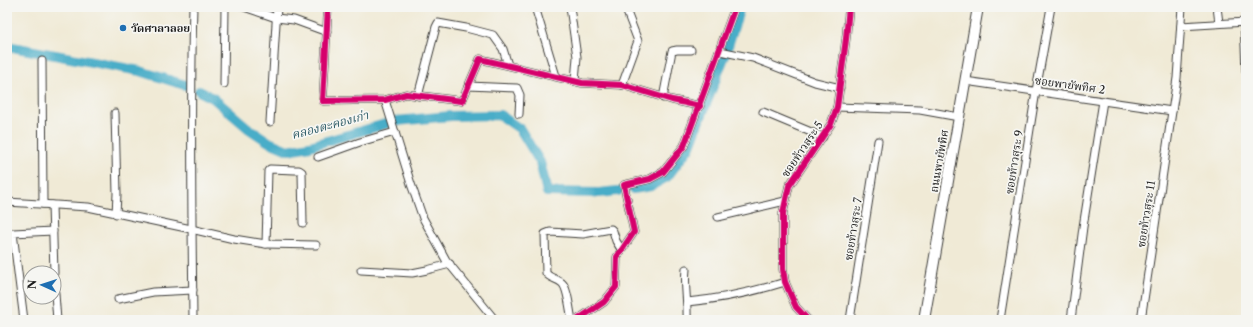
<svg xmlns="http://www.w3.org/2000/svg" width="1253" height="327" viewBox="0 0 1253 327" font-family="'Libre Caslon Text','Noto Serif Thai',serif">
<style>
.lines{fill:none;stroke-linecap:round;stroke-linejoin:round}
.canal{stroke:#49adc8;stroke-width:10}
.street-casing{stroke:#3c3b38;stroke-width:9}
.secondary-casing{stroke:#3c3b38;stroke-width:12}
.street{stroke:#fff;stroke-width:7}
.secondary{stroke:#fff;stroke-width:10}
.cycleway-casing{stroke:#f6f6f2;stroke-width:8}
.cycleway{stroke:#d6006c;stroke-width:6}
.poi-dot{fill:#1f6fb2;stroke:#f6f6f2;stroke-width:1.5}
.labels{text-anchor:middle;stroke-width:3.5;stroke-linejoin:round;paint-order:stroke}
.poi-label{font-size:11px;font-weight:bold;fill:#1c1c1c;stroke:#f6f6f2;text-anchor:start}
.street-label{font-size:11px;fill:#1c1c1c;stroke:#f6f6f2}
.water-label{font-size:12px;font-style:italic;fill:#305d69;stroke:#f6f6f2}
</style>
<rect width="100%" height="100%" fill="#f6f6f2"/>
<filter id="ink" filterUnits="userSpaceOnUse"><feTurbulence type="fractalNoise" baseFrequency=".025" numOctaves="2"/><feDisplacementMap in="SourceGraphic" scale="8" xChannelSelector="R" yChannelSelector="G"/><feConvolveMatrix kernelMatrix="1 2 1 2 8 2 1 2 1" color-interpolation-filters="sRGB"/></filter>
<filter id="wash" filterUnits="userSpaceOnUse"><feTurbulence type="fractalNoise" baseFrequency=".012" numOctaves="4" result="noise"/><feDisplacementMap in="SourceGraphic" scale="16" xChannelSelector="R" yChannelSelector="G"/><feGaussianBlur stdDeviation="0.9" result="paint"/><feColorMatrix in="noise" values="0 0 0 0 0 0 0 0 0 0 0 0 0 0 0 0 0 1.4 0 .05"/><feComposite in="paint" operator="in"/></filter>
<g filter="url(#wash)">
<rect width="100%" height="100%" fill="#f0ead6"/>
<g class="lines">
<!-- canal -->
<g class="canal">
<polyline points="7,46 140,71 185,85"/>
<polyline points="727,49 740,7"/>
<polyline points="199,91 213,98 248,128 269,142 288,150 310,146 389,123"/>
<polyline points="396,121 451,116 500,115 520,129 540,162 547,192 599,193 618,191"/>
<polyline points="633,189 651,186 667,177 689,148 725,55"/>
</g>
</g>
</g>
<g filter="url(#ink)">
<g class="lines">
<!-- street casing -->
<g class="street-casing">
<g id="street">
<polyline points="244,7 276,18 294,20 327,32"/>
<polyline points="328,7 323,101 385,100 406,94 462,101 480,59 582,83 622,85 672,100 700,106"/>
<polyline points="535,7 556,76"/>
<polyline points="570,7 577,57 575,81"/>
<polyline points="1217,7 1219,23"/>
<polyline points="1244,22 1246,71"/>
<polyline points="1181,26 1246,22"/>
<polyline points="720,51 753,58 815,82 840,88"/>
<polyline points="42,61 43,204"/>
<polyline points="965,81 1172,111"/>
<polyline points="224,84 225,7"/>
<polyline points="622,85 638,41 625,7"/>
<polyline points="468,86 517,88 520,95 519,114"/>
<polyline points="418,96 436,27 438,23 466,28 493,35 503,49 508,65"/>
<polyline points="663,98 672,51 677,50 691,50"/>
<polyline points="385,100 411,184 423,218 446,260 495,320"/>
<polyline points="837,107 920,110 959,117"/>
<polyline points="763,112 823,137"/>
<polyline points="115,113 117,194 116,214"/>
<polyline points="270,122 277,7"/>
<polyline points="318,157 360,142 395,132"/>
<polyline points="7,202 88,207 191,229 234,239 266,244 316,245"/>
<polyline points="52,205 54,273"/>
<polyline points="718,217 785,201"/>
<polyline points="266,244 268,171 270,169 295,170 299,170 302,172 303,223"/>
<path d="M 686,269 C 684,286 688,303 687,320"/>
<polyline points="361,270 412,273 427,270 450,264"/>
<polyline points="54,281 57,320"/>
<polyline points="118,299 153,292 193,290"/>
<path d="M 687,302 C 721,299 753,292 785,282"/>
<polyline points="24,320 13,233 53,231"/>
<path d="M 193,320 C 192,216 190,111 193,7"/>
<path d="M 572,320 C 570,312 568,288 562,283 C 557,278 550,279 546,273 L 545,234 L 550,232 L 583,234 L 611,229 L 613,231 L 616,241 L 621,249"/>
<polyline points="577,320 604,302 616,287 617,257 634,232 624,185 650,179 663,172 684,146 735,7"/>
<polyline points="808,320 796,307 785,282 783,269 783,213 789,186 831,124 837,107 846,39 849,7"/>
<polyline points="850,320 878,141"/>
<polyline points="1000,320 1036,91 1051,7"/>
<polyline points="1071,320 1083,227 1103,101"/>
<polyline points="1141,320 1177,78 1182,7"/>
</g>
</g>
<!-- secondary casing -->
<g class="secondary-casing">
<polyline id="secondary" points="924,320 978,7"/>
</g>
<!-- street -->
<use href="#street" class="street"/>
<!-- secondary -->
<use href="#secondary" class="secondary"/>
<!-- cycleway casing -->
<g class="cycleway-casing">
<g id="cycleway">
<polyline points="328,7 323,101 385,100 406,94 462,101 480,59 582,83 622,85 672,100 700,106"/>
<polyline points="577,320 604,302 616,287 617,257 634,232 624,185 650,179 663,172 684,146 735,7"/>
<polyline points="808,320 796,307 785,282 783,269 783,213 789,186 831,124 837,107 846,39 849,7"/>
</g>
</g>
<!-- cycleway -->
<use href="#cycleway" class="cycleway"/>
</g>
</g>
<!-- markers -->
<circle class="poi-dot" cx="123" cy="28" r="4"/>
<g class="labels">
<!-- poi labels -->
<g class="poi-label">
<text x="131" y="32">วัดศาลาลอย</text>
</g>
<!-- street labels -->
<g class="street-label">
<text transform="translate(1070 85) rotate(8)" y="4">ซอยพายัพทิศ 2</text>
<text transform="translate(802 149) rotate(-56)" y="4">ซอยท้าวสุระ 5</text>
<text transform="translate(939 161) rotate(-80)" y="4">ถนนพายัพทิศ</text>
<text transform="translate(1014 162) rotate(-81)" y="4">ซอยท้าวสุระ 9</text>
<text transform="translate(1146 214) rotate(-81)" y="4">ซอยท้าวสุระ 11</text>
<text transform="translate(853 229) rotate(-81)" y="4">ซอยท้าวสุระ 7</text>
</g>
<!-- water labels -->
<g class="water-label">
<text transform="translate(330 125) rotate(-15)" y="4">คลองตะคองเก่า</text>
</g>
</g>
<!-- margin -->
<rect width="1253" height="327" fill="none" stroke="#f6f6f2" stroke-width="24"/>
<!-- north arrow -->
<g transform="translate(42 285) rotate(273)"><circle r="19" fill="#f6f6f2" stroke="#9f9f9c"/>
<path d="M0-3L7 15L0 10L-7 15Z" fill="#1f6fb2"/>
<text y="-6" font-size="11" font-weight="bold" text-anchor="middle" fill="#1c1c1c">N</text>
</g>
</svg>
